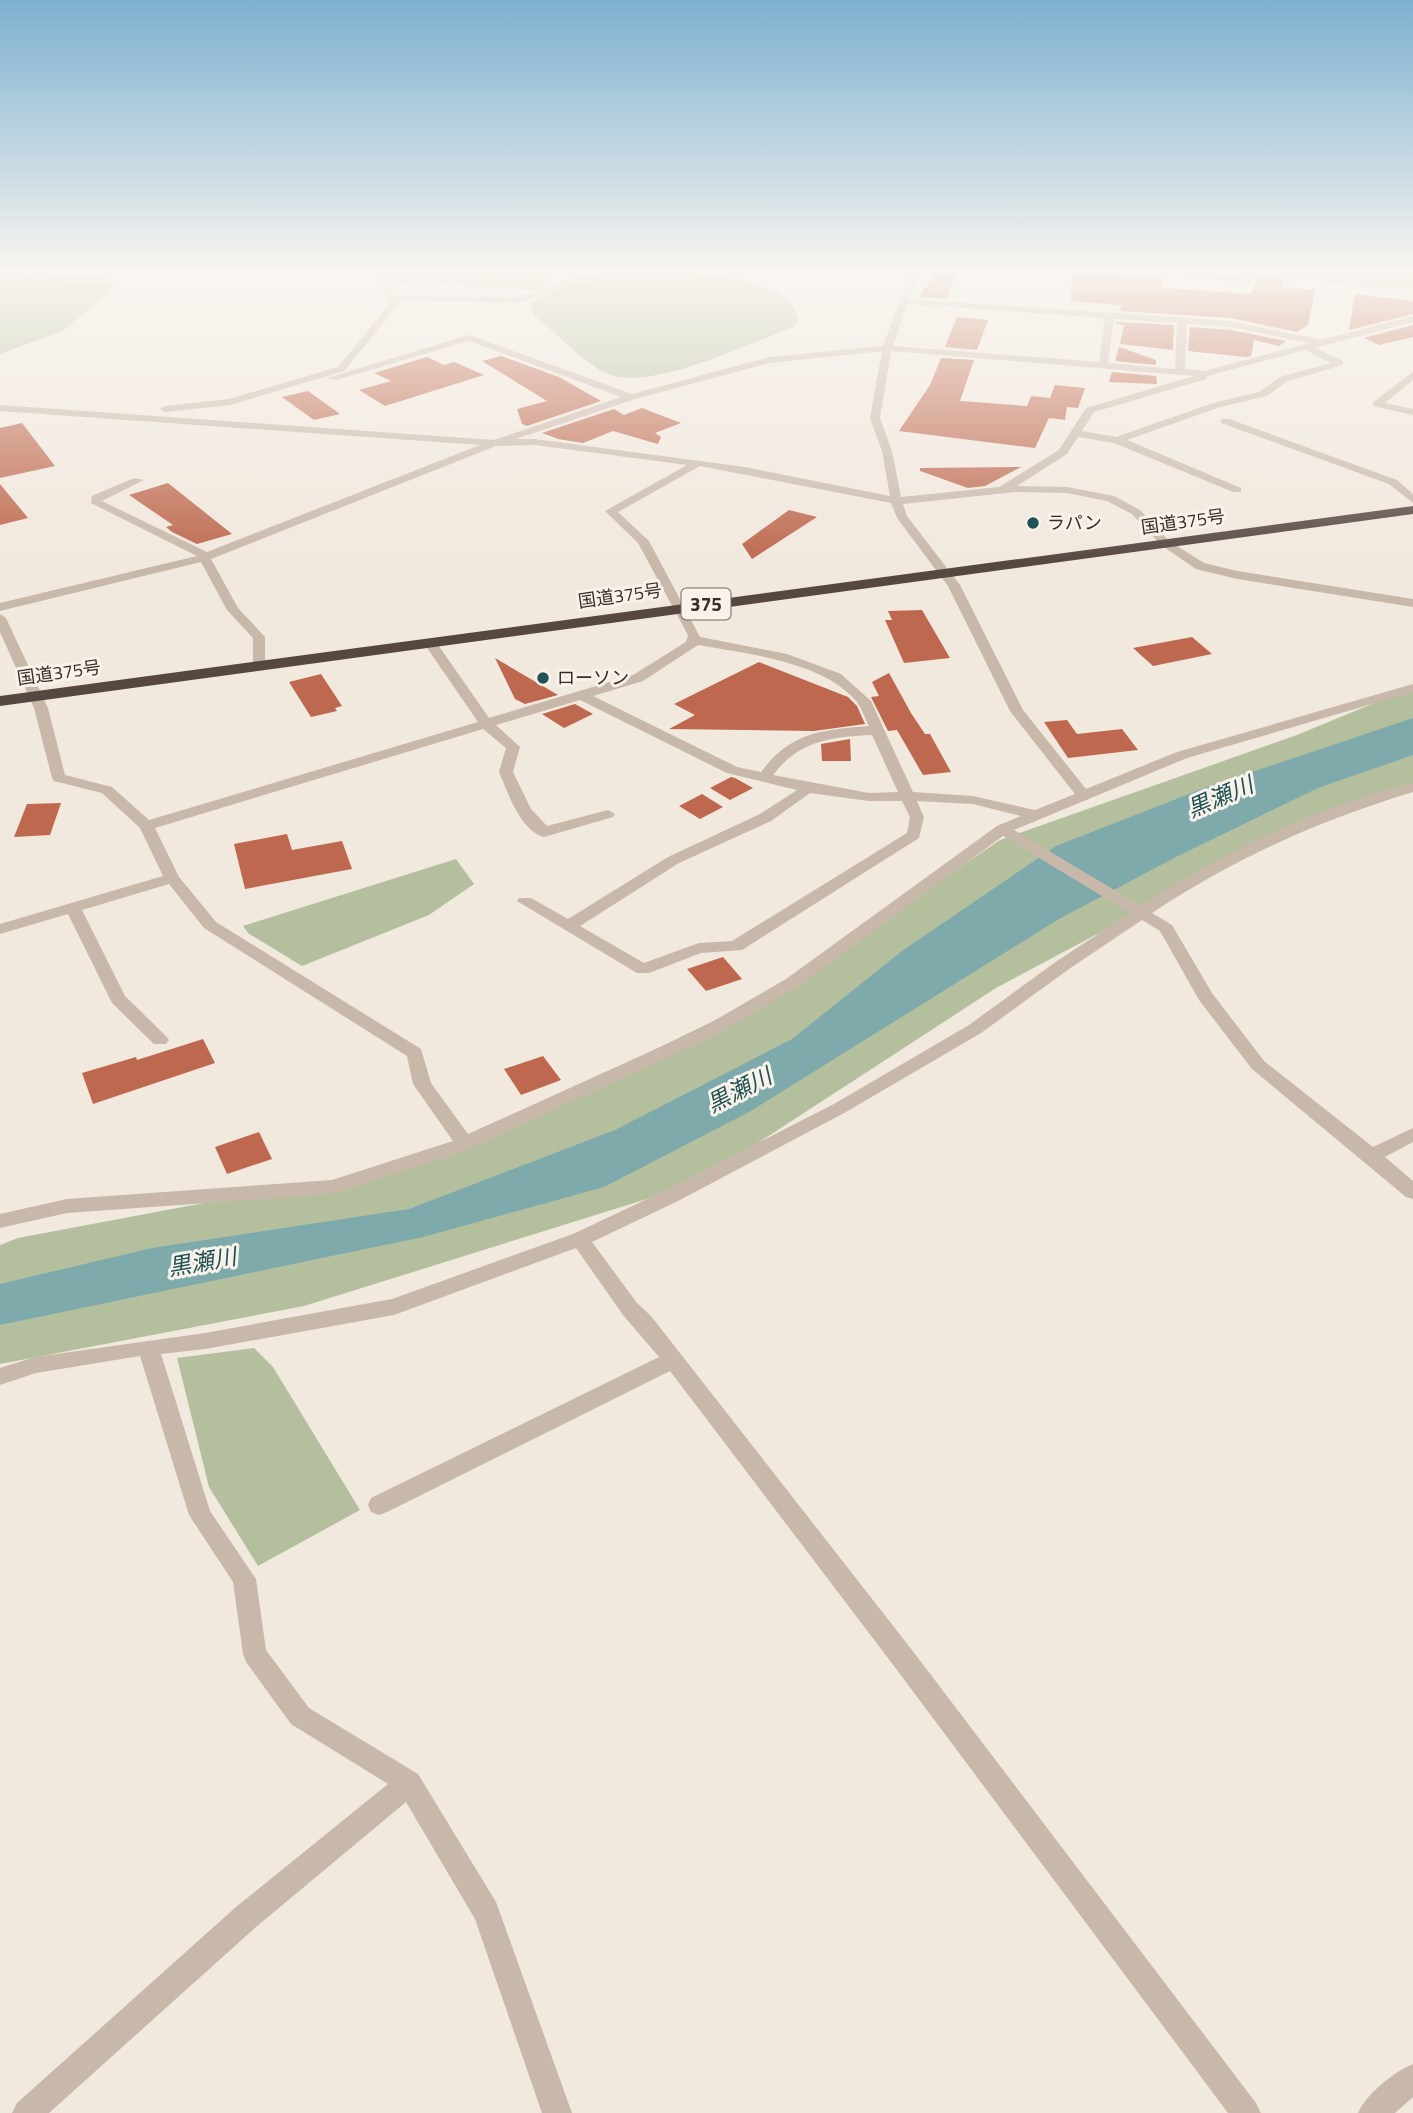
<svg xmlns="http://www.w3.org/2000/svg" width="1413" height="2113" viewBox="0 0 1413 2113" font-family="'Titillium Web','Noto Sans JP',sans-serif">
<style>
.green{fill:#b4bf9e}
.water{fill:#7eaaac}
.building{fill:#be694f}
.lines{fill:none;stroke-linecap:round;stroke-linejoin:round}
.minor{fill:#c8b8aa;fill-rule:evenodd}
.highway{fill:#564741;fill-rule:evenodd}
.poi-dot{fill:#215255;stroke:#f9f2ea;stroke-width:2.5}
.labels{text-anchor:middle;stroke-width:6;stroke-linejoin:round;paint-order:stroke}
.far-street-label{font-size:18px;fill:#362d29;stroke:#f9f2ea}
.far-poi-label{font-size:18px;fill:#362d29;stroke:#f9f2ea;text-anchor:start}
.shield{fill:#f9f2ea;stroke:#706863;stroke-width:2}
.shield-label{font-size:19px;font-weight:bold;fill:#362d29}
.water-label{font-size:23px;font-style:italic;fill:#215255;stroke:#f9f2ea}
</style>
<rect width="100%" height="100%" fill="#f1e8de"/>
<!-- green -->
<g class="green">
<polygon points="404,268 555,268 539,290 398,282 394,279"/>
<polygon points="1262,268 1413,268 1413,289 1399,290 1286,277"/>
<path d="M 665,271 C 699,272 796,277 798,323 L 789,329 C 745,345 659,387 614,376 C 589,369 554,331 533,314 L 531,304 C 569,275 619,273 665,271 Z"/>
<polygon points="28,277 120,284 62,331 0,354 0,278"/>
<polygon points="1413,687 1413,791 1278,838 996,988 695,1184 304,1306 0,1364 0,1245 18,1238 204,1203 340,1192 464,1143 791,983 1000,840 1297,735"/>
<polygon points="456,859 474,884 429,915 302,966 248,933 243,926"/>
<polygon points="254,1348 273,1367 360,1510 258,1566 209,1487 177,1358"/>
</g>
<!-- water -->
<polygon class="water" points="1413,718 1413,755 1318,788 1176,857 1059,919 749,1112 604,1187 423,1237 0,1325 0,1284 152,1248 409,1209 615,1130 792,1039 902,951 1056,846 1207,787"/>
<!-- building -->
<g class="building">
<polygon points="938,268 957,268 947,299 919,297"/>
<polygon points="1072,268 1163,278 1162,288 1251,294 1258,276 1284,279 1281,287 1315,290 1308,325 1297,332 1231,318 1120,311 1122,305 1071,301"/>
<polygon points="1355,294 1413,301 1413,314 1349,330"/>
<polygon points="957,317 988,320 977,350 945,347"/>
<polygon points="1116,322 1174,325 1173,350 1120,344 1124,325 1116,324"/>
<polygon points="1413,325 1413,337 1379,345 1364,338"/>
<polygon points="1190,327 1231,330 1286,341 1279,346 1254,340 1251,356 1246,357 1188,351"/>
<polygon points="1119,347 1156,360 1156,365 1115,361"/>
<polygon points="501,356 559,377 601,401 527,426 522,424 517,409 547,401 482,361"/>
<polygon points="427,357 444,365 454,362 484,375 385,406 359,390 391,381 374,373"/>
<polygon points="941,358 974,360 960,401 1027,406 1031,396 1050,398 1055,385 1085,388 1078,408 1067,407 1065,420 1049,418 1035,448 899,431 930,385"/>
<polygon points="1112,372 1156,376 1157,384 1109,382"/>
<polygon points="308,391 340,414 314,420 282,397"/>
<polygon points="642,408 681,423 655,433 661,437 658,444 613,431 583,443 558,439 542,433 614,409 624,415"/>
<polygon points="22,423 55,466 0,478 0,428"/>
<polygon points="1021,467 985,486 968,488 920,471 920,468"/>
<polygon points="168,483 232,534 197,544 172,532 166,527 173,525 129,495"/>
<polygon points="0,484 28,518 0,525"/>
<polygon points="789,510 817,517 752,559 742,544"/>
<polygon points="922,610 950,658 904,663 885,620 892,620 888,611"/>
<polygon points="1192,637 1212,654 1153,666 1133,648"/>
<polygon points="495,658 558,695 525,704 515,699"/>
<polygon points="759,662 848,697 857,706 865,724 814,731 669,729 695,715 674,704"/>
<polygon points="889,673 911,713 925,734 930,734 951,772 923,775 897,730 888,731 871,697 879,696 872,682"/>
<polygon points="321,674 342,706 335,708 337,711 311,717 289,682"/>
<polygon points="575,704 593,714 564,728 542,714"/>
<polygon points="1067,720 1077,734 1122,729 1138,750 1068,758 1044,722"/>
<polygon points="850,739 851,761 822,761 821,744"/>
<polygon points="731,777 735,778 753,788 730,800 710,788"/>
<polygon points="702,794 723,807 700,819 679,806"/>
<polygon points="61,803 50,835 14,837 27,804"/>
<polygon points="287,834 292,850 342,841 352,869 245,889 234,844"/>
<polygon points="723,957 742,979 706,991 687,969"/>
<polygon points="203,1039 215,1063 93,1104 82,1073 136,1057 137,1060"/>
<polygon points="543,1056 561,1080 521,1095 504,1069"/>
<polygon points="259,1132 272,1159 227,1174 215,1147"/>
</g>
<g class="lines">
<!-- minor -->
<g class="minor">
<polygon points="111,268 122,268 99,282 32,278 28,275 32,272 97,276"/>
<polygon points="371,268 380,268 395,296 520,297 576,277 619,269 663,268 578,282 521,303 402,300 344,371 230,405 165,412 160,409 165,406 229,399 338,367 390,303"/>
<path d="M 912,268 L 920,268 L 909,299 L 1231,321 L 1321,340 L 1413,316 L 1413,322 L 1315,348 L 1343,361 L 1343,365 L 1288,381 L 1267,396 L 1220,407 L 1127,440 L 1241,488 L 1241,492 L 1233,492 L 1114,443 L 1078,437 L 1067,454 L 1017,486 L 1067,487 L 1114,496 L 1140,510 L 1169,541 L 1204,563 L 1237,571 L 1413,599 L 1413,607 L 1237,579 L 1196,569 L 1161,545 L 1132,514 L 1107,501 L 1067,493 L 1015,492 L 903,504 L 907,516 L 960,585 L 1023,710 L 1086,789 L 1177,752 L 1413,684 L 1413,692 L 1187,758 L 1014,830 L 1141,906 C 1223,852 1317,806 1413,783 L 1413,792 C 1321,819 1232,860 1152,913 L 1172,925 L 1212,993 L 1264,1061 L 1373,1147 L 1413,1128 L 1413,1142 L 1385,1157 L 1413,1181 L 1413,1199 L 1406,1197 L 1252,1069 L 1199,1000 L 1160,931 L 1142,920 L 1069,969 L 981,1033 L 846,1112 L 678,1201 L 592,1242 L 637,1303 L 651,1316 L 912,1650 L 1256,2103 L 1261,2113 L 1228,2113 L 894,1666 L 670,1371 L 387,1512 L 379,1515 L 371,1512 L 368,1505 L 371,1498 L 659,1357 L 623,1315 L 576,1248 L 394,1315 L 205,1349 L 161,1354 L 210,1511 L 256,1579 L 266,1650 L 309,1708 L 418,1774 L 496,1902 L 572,2113 L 542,2113 L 475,1919 L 406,1802 L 256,1927 L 49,2113 L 12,2113 L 17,2103 L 236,1907 L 388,1784 L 291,1724 L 246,1662 L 243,1654 L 233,1582 L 189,1515 L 140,1356 L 36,1373 L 0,1385 L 0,1368 L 35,1357 L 205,1333 L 392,1299 L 573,1234 L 664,1191 L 834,1104 L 969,1025 L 1057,961 L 1130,913 L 1003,836 L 798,987 L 712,1037 L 463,1152 L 333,1194 L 67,1213 L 0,1228 L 0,1214 L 67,1199 L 332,1180 L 453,1141 L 413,1084 L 407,1056 L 204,928 L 169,884 L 82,910 L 125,996 L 166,1036 L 169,1040 L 166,1044 L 154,1044 L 112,1003 L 68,914 L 0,934 L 0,924 L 163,876 L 140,828 L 102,793 L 54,781 L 52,778 L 34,708 L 0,632 L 0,614 L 6,618 L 48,708 L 65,775 L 112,787 L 149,820 L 478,722 L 423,642 L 424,639 L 434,639 L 489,718 L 633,675 L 686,642 L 688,635 L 638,543 L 605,511 L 687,465 L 535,445 L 496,446 L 211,559 L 238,608 L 265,637 L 265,668 L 255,668 L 253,665 L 253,638 L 227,610 L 201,562 L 0,611 L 0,603 L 197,556 L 91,503 L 92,496 L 134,478 L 144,480 L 102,501 L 207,552 L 480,445 L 0,411 L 0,405 L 494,440 L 621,397 L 469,341 L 336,380 L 327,378 L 469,335 L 632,394 L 770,357 L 883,346 ZM 907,304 L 1105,318 L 1099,362 L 893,346 ZM 1114,319 L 1177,323 L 1175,369 L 1108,363 ZM 1187,324 L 1231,327 L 1310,343 L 1204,371 L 1185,369 ZM 1305,350 L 1331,363 L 1280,377 L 1259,392 L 1213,403 L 1116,437 L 1082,431 L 1094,412 L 1206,379 L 1207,376 ZM 882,351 L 870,418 L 882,451 L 890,496 L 745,467 L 535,439 L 516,439 L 635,399 L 770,363 ZM 891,351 L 1194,376 L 1086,408 L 1059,450 L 999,487 L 901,497 L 892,451 L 880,418 ZM 700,466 L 891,503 L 897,518 L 948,586 L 1010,711 L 1075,794 L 1035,810 L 973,796 L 913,792 L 871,701 L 841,674 L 787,654 L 700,637 L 649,541 L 618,512 ZM 698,645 C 747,654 823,661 857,702 C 862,709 865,719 869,726 C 821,730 791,732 761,772 L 737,767 L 593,696 L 643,681 ZM 580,700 L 727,773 L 797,790 L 760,814 L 668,857 L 568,919 L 531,898 L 519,898 L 517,901 L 637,973 L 649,973 L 701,953 L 742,950 L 919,838 L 924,817 L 917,801 L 973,804 L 1021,816 L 997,826 L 786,979 L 700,1029 L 468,1134 L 431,1083 L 421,1049 L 216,922 L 179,877 L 155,828 L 483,729 L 506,748 L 499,772 C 508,793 520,830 544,837 L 613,817 L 615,814 L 608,810 L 547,826 L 531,809 L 513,772 L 520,747 L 496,725 ZM 872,735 L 898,792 L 869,793 L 773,775 C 800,740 831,737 872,735 ZM 810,793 L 869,801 L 902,801 L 910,817 L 907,833 L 732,941 L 699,943 L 644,963 L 580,926 L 679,863 L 771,821 Z"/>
<polygon points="1084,268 1128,268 1249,277 1253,280 1249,283"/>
<polygon points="1413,372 1413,380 1385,403 1413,409 1413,415 1373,406 1373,402"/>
<polygon points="1221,419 1229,419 1397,480 1413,494 1413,503 1389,484 1221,423"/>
<path d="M 1413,2064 L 1413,2097 L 1395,2113 L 1358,2113 C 1366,2094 1394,2072 1413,2064 Z"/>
</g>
<!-- highway -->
<polygon class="highway" points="1413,506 1413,514 0,706 0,696"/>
</g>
<!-- sky -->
<linearGradient id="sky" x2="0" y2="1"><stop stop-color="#7db0d0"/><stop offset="0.48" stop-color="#f9f5f0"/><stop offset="1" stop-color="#f9f5f0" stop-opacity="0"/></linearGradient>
<rect width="1413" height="564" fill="url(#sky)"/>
<!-- markers -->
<g class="poi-dot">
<circle cx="1033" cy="523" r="7"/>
<circle cx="543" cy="678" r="7"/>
</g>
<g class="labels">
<!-- far-street labels -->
<g class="far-street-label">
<text transform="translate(1183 522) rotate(-8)" y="6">国道375号</text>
<text transform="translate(620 596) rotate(-8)" y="6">国道375号</text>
<text transform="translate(59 673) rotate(-8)" y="6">国道375号</text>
</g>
<!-- far-poi labels -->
<g class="far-poi-label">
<text x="1047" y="529">ラパン</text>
<text x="557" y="684">ローソン</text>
</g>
<!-- shield labels -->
<rect class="shield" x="681.5" y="588.5" width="49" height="31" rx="5"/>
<g class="shield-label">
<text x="706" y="611">375</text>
</g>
<!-- water labels -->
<g class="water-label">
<text transform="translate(1220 797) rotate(-23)" y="8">黒瀬川</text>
<text transform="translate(739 1090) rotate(-27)" y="8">黒瀬川</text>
<text transform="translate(202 1262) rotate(-10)" y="8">黒瀬川</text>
</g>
</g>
</svg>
